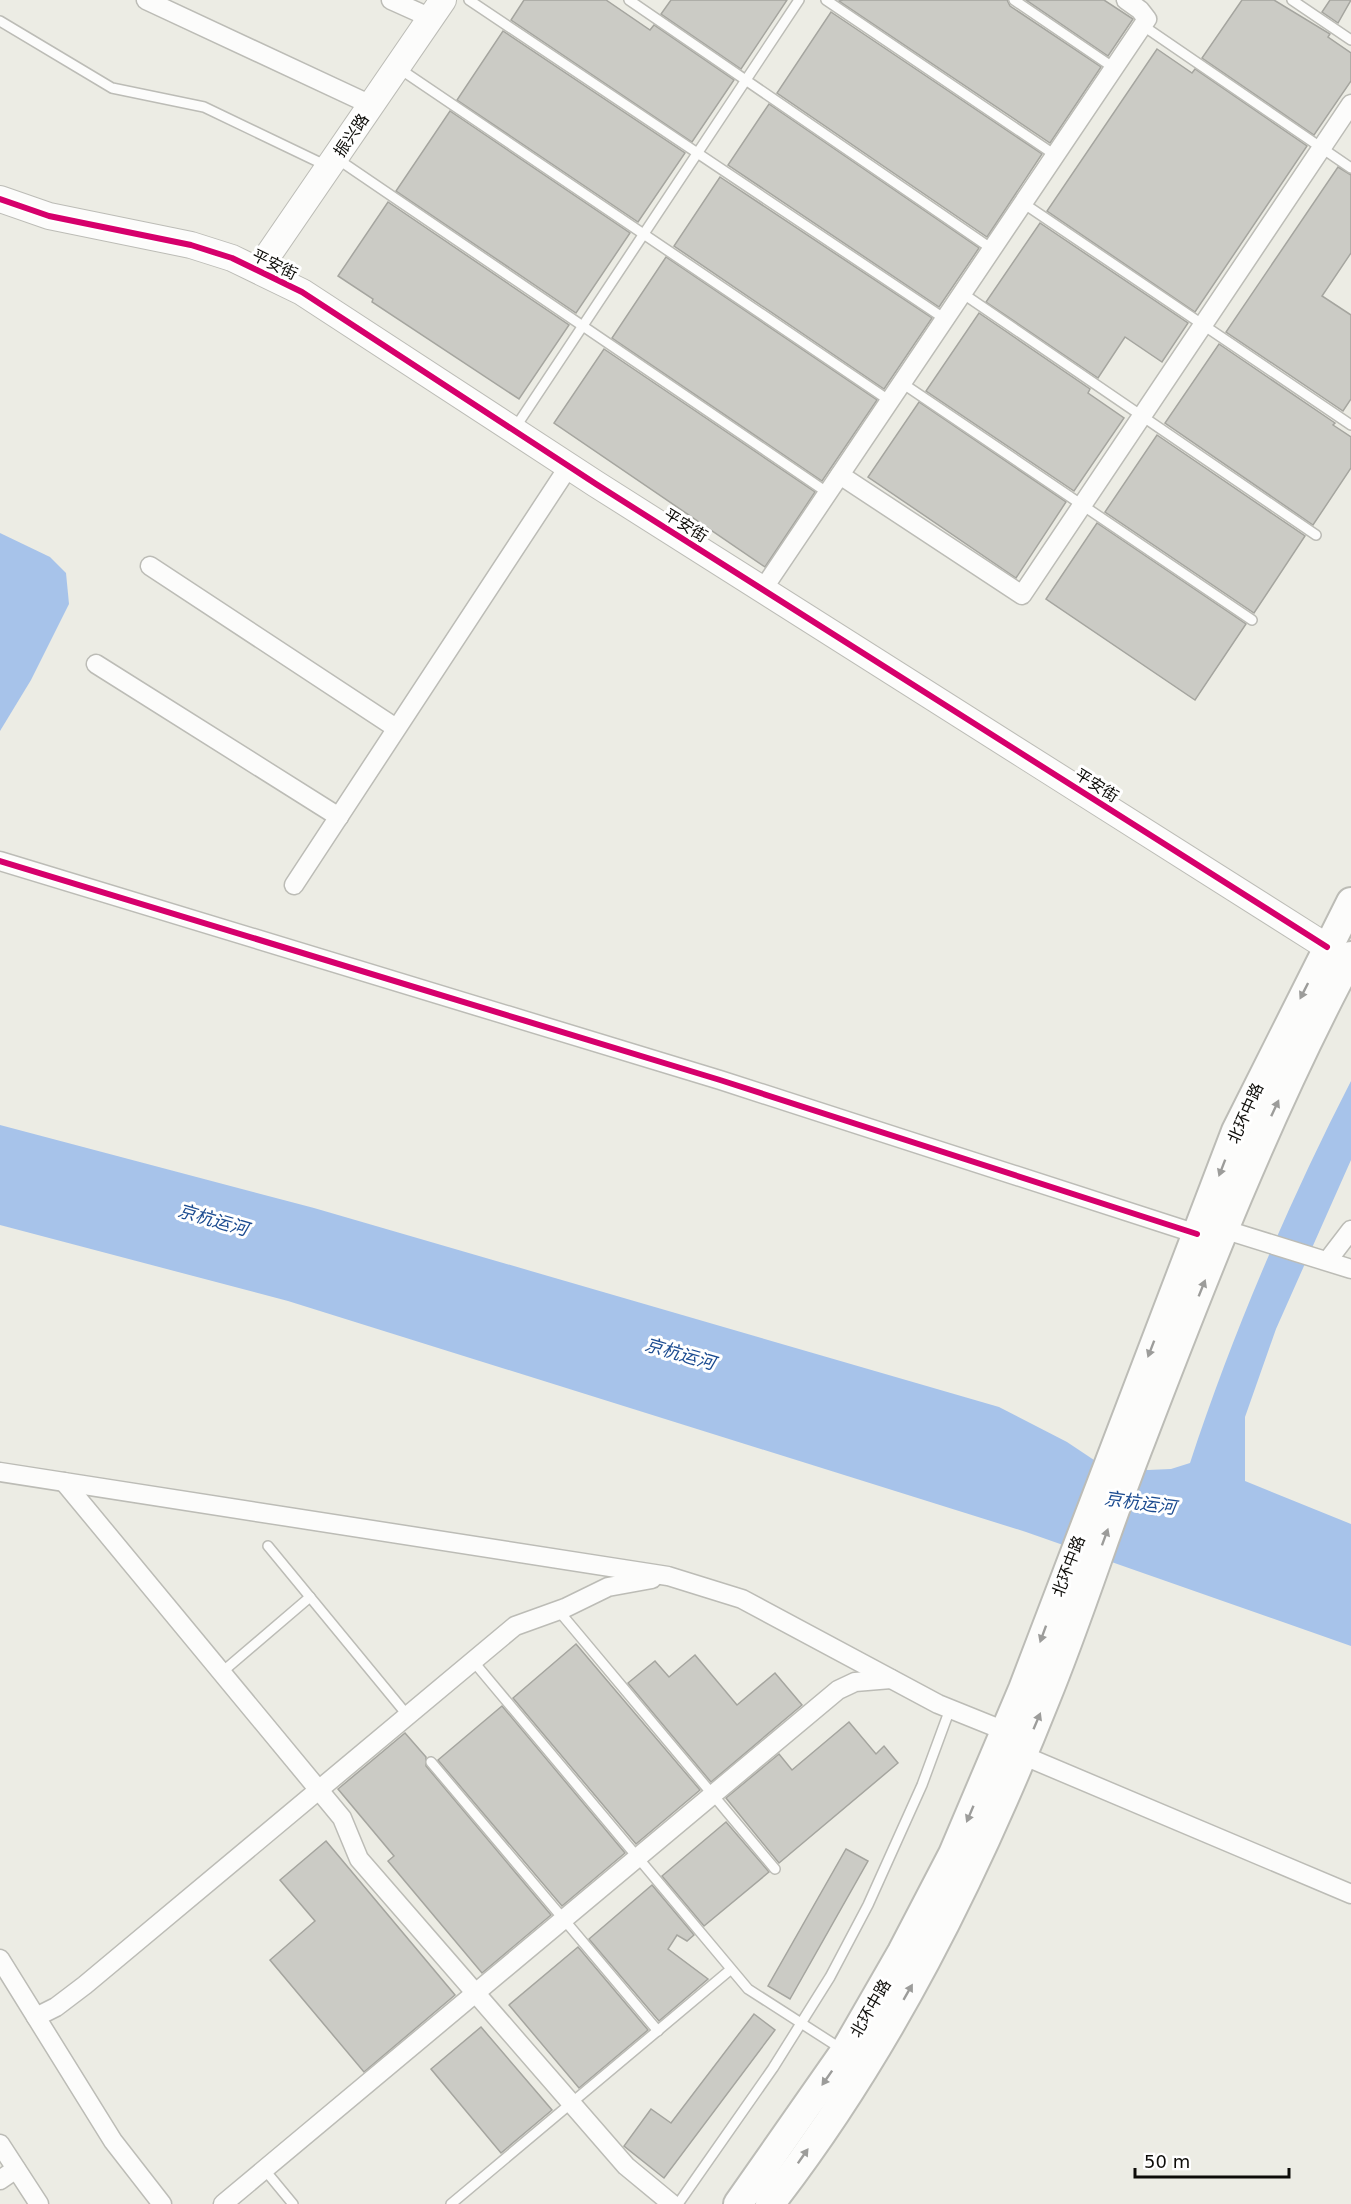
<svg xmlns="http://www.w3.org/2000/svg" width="1351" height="2204" viewBox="0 0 1351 2204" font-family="'DejaVu Sans','Noto Sans SC',sans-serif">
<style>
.water{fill:#a7c3ea}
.building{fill:#cbcbc5;stroke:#a5a59f;stroke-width:1.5}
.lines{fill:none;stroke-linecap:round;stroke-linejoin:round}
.lane-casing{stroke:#bcbcb6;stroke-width:12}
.street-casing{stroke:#bcbcb6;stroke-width:21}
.secondary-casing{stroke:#bcbcb6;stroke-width:28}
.primary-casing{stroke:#bcbcb6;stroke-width:32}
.lane{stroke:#fcfcfb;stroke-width:9}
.street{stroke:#fcfcfb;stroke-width:18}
.secondary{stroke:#fcfcfb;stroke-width:26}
.primary{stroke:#fcfcfb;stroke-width:28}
.cycleway-casing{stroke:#fff;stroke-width:10}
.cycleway{stroke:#d6006c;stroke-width:6}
.oneway{fill:#9c9c9a}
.labels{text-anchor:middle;stroke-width:6;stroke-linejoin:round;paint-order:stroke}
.street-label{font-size:16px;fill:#0d0c08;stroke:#fff}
.water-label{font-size:18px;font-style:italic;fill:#1b4b90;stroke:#fff}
</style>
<rect width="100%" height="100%" fill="#ecece4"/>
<!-- water -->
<g class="water">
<polygon points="0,533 50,557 66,573 69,604 31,680 0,731"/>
<path d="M 1351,1081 L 1351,1160 L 1276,1329 L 1245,1417 L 1245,1481 L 1351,1524 L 1351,1646 L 1026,1532 L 288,1301 L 0,1225 L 0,1125 L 314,1208 L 999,1407 L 1067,1442 L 1094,1460 L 1121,1467 L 1148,1470 L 1171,1469 L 1190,1463 C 1233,1332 1288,1204 1351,1081 Z"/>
</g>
<!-- building -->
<g class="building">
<polygon points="524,0 606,0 650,30 654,25 734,80 692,142 511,20"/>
<polygon points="671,0 787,0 741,69 661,14"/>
<polygon points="843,0 1007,0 1010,6 1101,67 1050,143 839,1"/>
<polygon points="1026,0 1104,0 1133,19 1108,56"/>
<polygon points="1242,0 1274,0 1330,34 1328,37 1351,53 1351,81 1314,135 1202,58"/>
<polygon points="1330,0 1351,0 1338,23 1322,12"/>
<polygon points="831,12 1042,154 987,237 777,93"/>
<polygon points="503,31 685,153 638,222 457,100"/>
<polygon points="1157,49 1192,73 1195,69 1307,146 1195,312 1047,211"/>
<polygon points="769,104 979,248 939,307 728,165"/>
<polygon points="450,111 630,233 576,313 396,191"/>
<polygon points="1338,167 1351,175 1351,253 1322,296 1351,315 1351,399 1343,411 1226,332"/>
<polygon points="720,177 932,318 884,389 674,246"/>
<polygon points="388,202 569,325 519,399 372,302 373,299 338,276"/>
<polygon points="1040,223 1188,323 1162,362 1125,337 1098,378 986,302"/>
<polygon points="666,257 877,400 822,481 612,338"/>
<polygon points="979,313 1090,389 1088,393 1124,418 1074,491 926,391"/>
<polygon points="1219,344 1335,423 1333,425 1351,437 1351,468 1313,525 1165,423"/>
<polygon points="604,349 815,492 765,567 554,423"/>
<polygon points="919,402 1066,502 1016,578 868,477"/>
<polygon points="1157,435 1305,536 1254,613 1105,512"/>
<polygon points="1097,523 1246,624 1195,700 1046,599"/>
<polygon points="576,1644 700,1790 636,1844 513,1698"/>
<polygon points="695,1655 737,1705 775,1673 802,1705 711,1782 628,1683 655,1661 669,1677"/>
<polygon points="502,1706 625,1853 562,1906 438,1760"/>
<polygon points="849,1722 876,1754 884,1746 898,1763 779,1863 726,1798 779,1754 792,1770"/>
<polygon points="405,1733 426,1757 426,1766 551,1915 482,1973 388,1861 394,1856 338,1789"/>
<polygon points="726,1822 769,1872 704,1926 662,1876"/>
<polygon points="326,1841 455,1995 364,2072 270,1960 315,1921 280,1880"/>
<polygon points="846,1849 868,1861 790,1999 768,1986"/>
<polygon points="652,1885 694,1935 687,1941 677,1935 668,1949 708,1979 659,2021 589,1939"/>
<polygon points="578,1947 648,2030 579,2088 509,2005"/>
<polygon points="754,2014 775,2030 664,2178 624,2146 651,2109 671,2123"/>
<polygon points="481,2027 552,2110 501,2153 431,2069"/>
</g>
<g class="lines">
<!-- lane casing -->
<g class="lane-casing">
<g id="lane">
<polyline points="469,0 945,319"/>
<polyline points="629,0 992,249"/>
<polyline points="826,0 1055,155"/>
<polyline points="1014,0 1114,68"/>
<polyline points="1292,0 1351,40"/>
<polyline points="0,21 112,88 204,107 327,166"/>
<polyline points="1142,25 1351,168"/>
<polyline points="397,67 890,401"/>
<polyline points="336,158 828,493"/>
<polyline points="1023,203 1351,425"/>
<polyline points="962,293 1316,535"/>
<polyline points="902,383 1252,620"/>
<polyline points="515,428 799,0"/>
<polyline points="268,1546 408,1716"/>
<polyline points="558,1610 775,1869"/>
<polyline points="473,1661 748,1989 843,2050"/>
<polyline points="221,1673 310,1597"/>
<polyline points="431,1762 658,2031"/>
<polyline points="264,2169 293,2204"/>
<polyline points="451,2204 730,1970"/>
<polyline points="678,2204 773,2068 830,1977 868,1905 922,1785 950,1709"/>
</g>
</g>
<!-- street casing -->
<g class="street-casing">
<g id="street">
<polyline points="146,0 371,105"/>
<polyline points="391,0 431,18"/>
<polyline points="840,475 1022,595 1351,104"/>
<polyline points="150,566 396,728"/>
<polyline points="763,589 1147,19 1140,10 1126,0"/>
<polyline points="96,664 339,817"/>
<polyline points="0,861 720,1080 1197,1234"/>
<polyline points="294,885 569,466"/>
<polyline points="1226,1230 1351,1269"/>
<polyline points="1328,1260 1351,1230"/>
<polyline points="0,1472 668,1576 742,1599 938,1704 1005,1731"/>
<polyline points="64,1482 342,1818 359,1859 626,2166 672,2204"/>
<polyline points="1022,1755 1351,1894"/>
<polyline points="0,1959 113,2141 162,2204"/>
<polyline points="36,2017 56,2007 85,1985 515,1626 565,1608 608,1587 652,1579"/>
<polyline points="0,2144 39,2204"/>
<polyline points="0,2180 16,2169"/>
<polyline points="223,2204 838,1690 855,1682 891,1679"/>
</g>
</g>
<!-- secondary casing -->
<g class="secondary-casing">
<g id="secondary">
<polyline points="0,199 49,216 191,245 232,258 302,292 596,484 1327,947"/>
<polyline points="258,270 443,0"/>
</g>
</g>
<!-- primary casing -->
<g class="primary-casing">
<g id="primary">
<polyline points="738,2204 845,2051 902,1952 953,1854 1023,1689 1236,1131 1351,902"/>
<path d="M 770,2204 C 888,2052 974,1878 1045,1700 C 1080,1615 1107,1526 1141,1440 C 1204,1276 1268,1111 1351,956"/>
</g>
</g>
<!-- lane -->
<use href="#lane" class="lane"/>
<!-- street -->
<use href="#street" class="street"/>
<!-- secondary -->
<use href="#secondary" class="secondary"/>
<!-- primary -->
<use href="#primary" class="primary"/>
<!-- cycleway casing -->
<g class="cycleway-casing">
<g id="cycleway">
<polyline points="0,199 49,216 191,245 232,258 302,292 596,484 1327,947"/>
<polyline points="0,861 720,1080 1197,1234"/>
</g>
</g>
<!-- cycleway -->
<use href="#cycleway" class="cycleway"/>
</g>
<!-- one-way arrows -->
<defs><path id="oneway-solid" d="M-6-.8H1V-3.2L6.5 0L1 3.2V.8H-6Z" transform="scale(1.5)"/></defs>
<g class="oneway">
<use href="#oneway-solid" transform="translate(1304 991) rotate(117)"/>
<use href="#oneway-solid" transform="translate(1275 1108) rotate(-65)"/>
<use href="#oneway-solid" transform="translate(1222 1168) rotate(111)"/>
<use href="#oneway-solid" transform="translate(1202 1288) rotate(-68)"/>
<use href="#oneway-solid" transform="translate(1151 1349) rotate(111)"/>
<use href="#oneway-solid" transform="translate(1105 1537) rotate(-70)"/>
<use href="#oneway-solid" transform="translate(1043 1634) rotate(110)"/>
<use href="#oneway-solid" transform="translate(1037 1721) rotate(-67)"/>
<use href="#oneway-solid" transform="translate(970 1814) rotate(113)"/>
<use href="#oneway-solid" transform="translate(908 1992) rotate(-60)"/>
<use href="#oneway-solid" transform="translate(827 2078) rotate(125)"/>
<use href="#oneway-solid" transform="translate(803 2156) rotate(-55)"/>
</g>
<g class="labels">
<!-- street labels -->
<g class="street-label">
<text transform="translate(351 135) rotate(-56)" y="6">振兴路</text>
<text transform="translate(275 264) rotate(26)" y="6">平安街</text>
<text transform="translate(686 525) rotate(32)" y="6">平安街</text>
<text transform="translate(1097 785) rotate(32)" y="6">平安街</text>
<text transform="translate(1245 1113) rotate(-66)" y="6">北环中路</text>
<text transform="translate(1068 1566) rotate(-69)" y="6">北环中路</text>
<text transform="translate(870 2008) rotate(-60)" y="6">北环中路</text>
</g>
<!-- water labels -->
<g class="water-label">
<text transform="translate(213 1220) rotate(16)" y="6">京杭运河</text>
<text transform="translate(680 1354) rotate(16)" y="6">京杭运河</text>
<text transform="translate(1140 1503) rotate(8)" y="6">京杭运河</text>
</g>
</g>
<!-- scale -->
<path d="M1135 2168v9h154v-9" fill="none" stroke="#0d0c08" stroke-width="3"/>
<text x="1144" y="2168" font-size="18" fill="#0d0c08" stroke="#ffffff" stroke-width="4.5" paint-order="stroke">50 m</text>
</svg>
